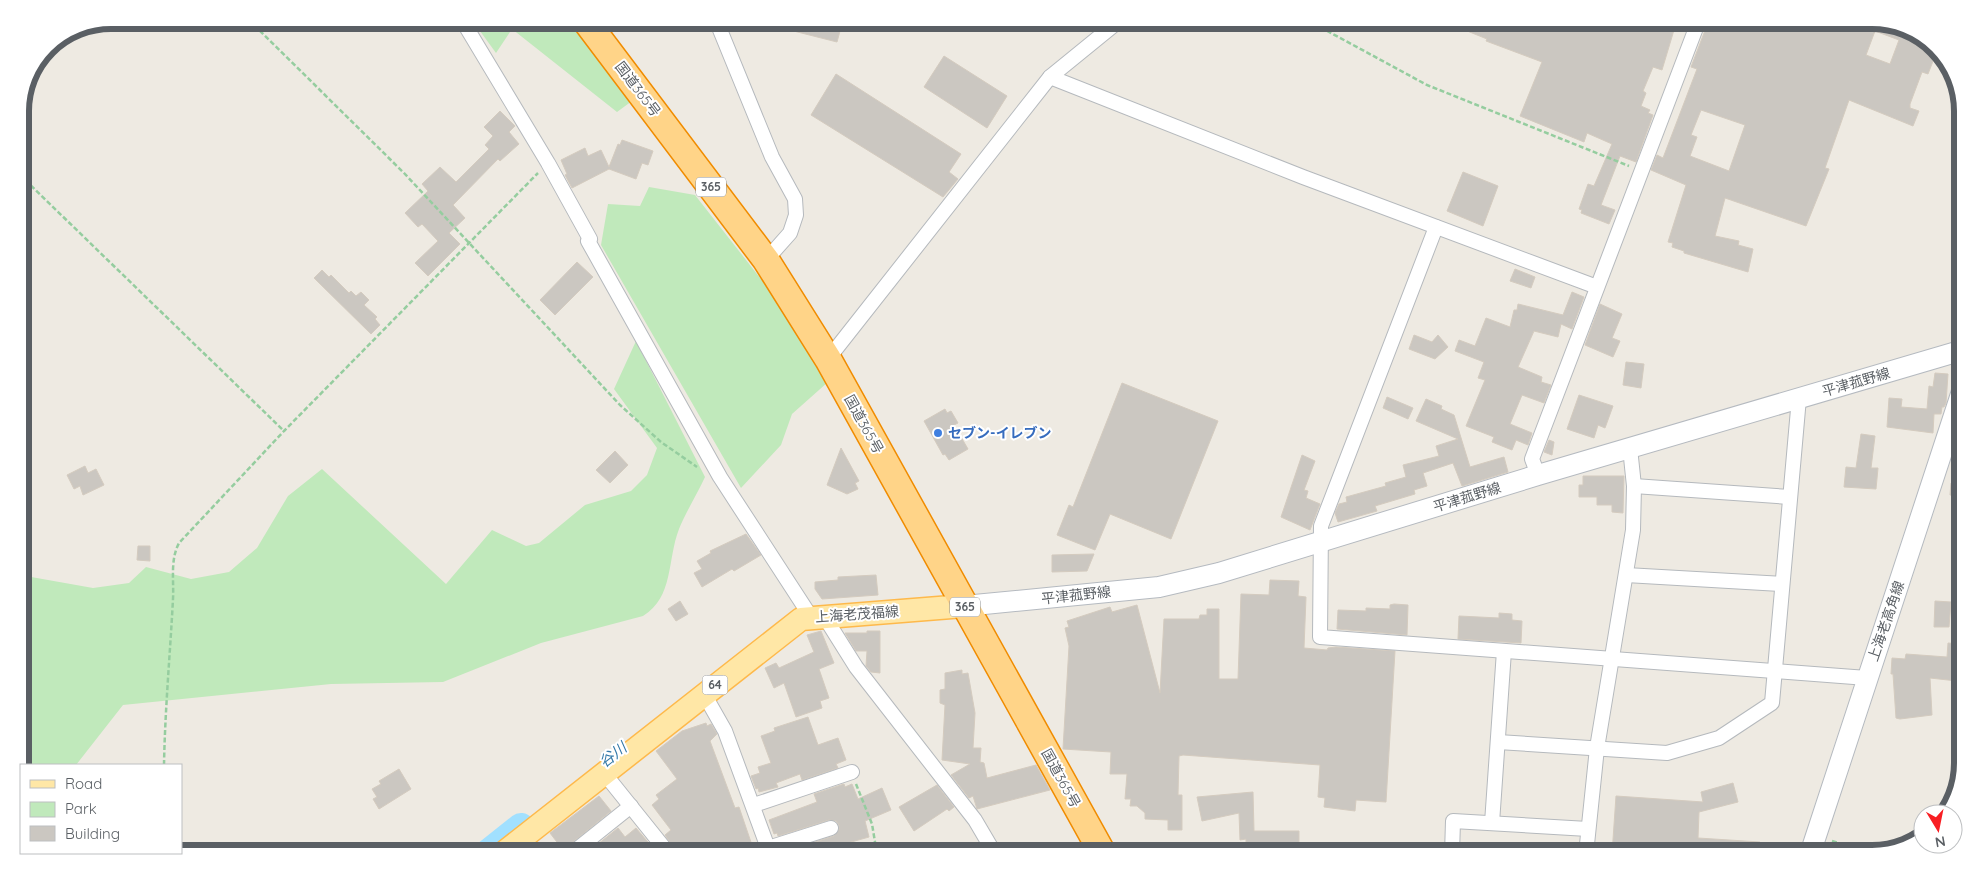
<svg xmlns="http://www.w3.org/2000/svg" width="1983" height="874" viewBox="0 0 1983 874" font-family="Quicksand,'Noto Sans JP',sans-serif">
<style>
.green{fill:#c0e9bb}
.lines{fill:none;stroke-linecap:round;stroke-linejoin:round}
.river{stroke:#a1e0ff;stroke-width:28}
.building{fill:#cbc7c1;stroke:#d4cbbf;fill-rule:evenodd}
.street-casing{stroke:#b5b9bd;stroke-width:16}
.secondary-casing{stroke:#b5bac0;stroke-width:22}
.primary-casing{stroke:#feb94b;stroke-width:25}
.highway-casing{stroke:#f08c00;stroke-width:29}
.path{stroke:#95cd9f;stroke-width:2.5;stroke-dasharray:5 2.5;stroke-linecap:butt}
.street{stroke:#fff;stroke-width:14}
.secondary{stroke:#fff;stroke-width:20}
.primary{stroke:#ffe7a6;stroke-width:22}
.highway{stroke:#ffd488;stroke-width:26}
.shop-dot{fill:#3f7fe0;stroke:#fff;stroke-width:2}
.labels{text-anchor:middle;stroke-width:4;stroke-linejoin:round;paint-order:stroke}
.shield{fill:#fff;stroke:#8c8f92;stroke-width:1}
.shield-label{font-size:12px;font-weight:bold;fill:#5a5f64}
.street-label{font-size:14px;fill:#5a5f64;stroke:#fff}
.shop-label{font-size:14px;font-weight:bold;fill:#366cbe;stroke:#fff;text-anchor:start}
.water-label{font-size:15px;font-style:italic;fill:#3177a7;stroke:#fff}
.rim{fill:none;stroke:#5a5f64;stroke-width:6}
</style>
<rect width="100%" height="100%" fill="#eeeae2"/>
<!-- green -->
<g class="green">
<polygon points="472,20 570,20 632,101 617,112 512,29 496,53"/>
<polygon points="649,187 695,195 768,288 828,382 792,414 781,445 741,488 601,245 608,204 640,206"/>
<path d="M 636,341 L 705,477 C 697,494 686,512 679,529 C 667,560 674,597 643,616 L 541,643 L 443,682 L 331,684 L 123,705 L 76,765 L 21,765 L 21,773 L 20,575 L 93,588 L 129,583 L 146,567 L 191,579 L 229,572 L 257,548 L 288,496 L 322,469 L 446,584 L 492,530 L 526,546 L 539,543 L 585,505 L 631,491 L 647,475 L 657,448 L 614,389 Z"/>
</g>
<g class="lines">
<!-- river -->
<polyline class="river" points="487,854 521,827"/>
</g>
<!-- building -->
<g class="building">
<polygon points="767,20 843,20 837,42 766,24"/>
<polygon points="1440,20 1642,20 1674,30 1662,70 1653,67 1643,91 1646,93 1641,106 1650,110 1648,113 1653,115 1636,162 1620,156 1601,205 1615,210 1609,224 1581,213 1582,210 1579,209 1588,184 1594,186 1612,144 1587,133 1584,142 1520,116 1542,62 1486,41 1487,39"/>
<path d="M 1709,20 L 1873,20 L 1907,27 L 1937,51 L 1928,74 L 1922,72 L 1910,104 L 1910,108 L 1919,111 L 1913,126 L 1849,100 L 1825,168 L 1829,169 L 1806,226 L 1725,198 L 1715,236 L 1739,241 L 1738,245 L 1753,249 L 1748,272 L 1684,253 L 1684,251 L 1672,247 L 1673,243 L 1668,242 L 1686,185 L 1651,170 L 1657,155 L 1663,158 L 1697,69 L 1691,67 ZM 1875,31 L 1899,40 L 1890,64 L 1866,55 ZM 1701,110 L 1745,125 L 1729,171 L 1690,156 L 1697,137 L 1691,135 Z"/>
<polygon points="944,56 1007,96 987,128 924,87"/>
<polygon points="836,74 961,154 949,172 958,179 943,197 811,115"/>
<polygon points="500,111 515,126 509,132 519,144 500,161 498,159 453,205 465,218 449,233 460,244 428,276 415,263 438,241 422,224 418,227 405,213 428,191 422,184 440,167 456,182 489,149 485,145 493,136 484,127"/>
<polygon points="622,140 653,151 648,165 642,163 636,179 609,169 572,188 565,175 567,174 561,160 585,148 588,156 601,150 609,167 618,144 620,145"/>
<polygon points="1463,172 1498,186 1483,226 1447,211"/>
<polygon points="577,262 593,277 555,315 540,300"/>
<polygon points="1515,269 1535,277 1531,288 1510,281"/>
<polygon points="322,270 329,277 331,275 349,293 351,291 356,296 361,292 369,300 364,305 377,317 375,319 380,325 371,334 314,278"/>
<polygon points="1572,292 1584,297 1572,329 1561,324 1558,337 1534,331 1518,367 1542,377 1541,382 1551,385 1544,403 1522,395 1510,424 1532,433 1528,445 1516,440 1512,450 1492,442 1494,437 1466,426 1485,380 1478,378 1484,362 1455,351 1459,340 1475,346 1486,318 1510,327 1514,310 1517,310 1518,304 1563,315"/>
<polygon points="1600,304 1622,314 1612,338 1620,341 1613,357 1585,345"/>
<polygon points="1414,335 1432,342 1438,335 1448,347 1435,359 1409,349"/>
<polygon points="1626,362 1644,364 1641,388 1623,385"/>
<polygon points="1935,373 1948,374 1946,403 1944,407 1942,407 1941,414 1934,414 1933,433 1887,427 1889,398 1902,399 1901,407 1927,409 1929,386 1933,387"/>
<polygon points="1122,383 1218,421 1171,539 1110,514 1095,550 1057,535 1069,505 1073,507"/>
<polygon points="1579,395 1613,406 1605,428 1598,425 1594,438 1567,429"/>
<polygon points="1387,397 1413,408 1408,419 1383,408"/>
<polygon points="1426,399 1442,406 1441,409 1454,415 1470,467 1504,457 1508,472 1462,486 1453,463 1423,473 1427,486 1414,490 1415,494 1375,506 1377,511 1338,522 1335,513 1339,504 1347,502 1346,497 1386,486 1385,483 1406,477 1403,465 1439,456 1436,446 1458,439 1416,421"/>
<polygon points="945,409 947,413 951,411 958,423 954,425 968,449 949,460 945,454 943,455 924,421"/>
<polygon points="1861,434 1875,436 1871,468 1878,468 1876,489 1844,487 1846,467 1856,468"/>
<polygon points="1549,440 1554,442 1552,455 1544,452"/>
<polygon points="841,448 859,481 855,483 858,489 847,494 827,485"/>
<polygon points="615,451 628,465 610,483 596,470"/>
<polygon points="1302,455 1315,461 1304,490 1308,491 1306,498 1320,504 1310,530 1281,517"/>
<polygon points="85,466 88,473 96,469 104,485 83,495 80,486 74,489 67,475"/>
<polygon points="1583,476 1624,476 1623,513 1612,512 1612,505 1597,505 1597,497 1579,497 1579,485 1583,485"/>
<polygon points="1951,483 1963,484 1963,496 1950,495"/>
<polygon points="746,534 761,555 734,571 732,569 702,587 694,573 702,569 697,561 711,553 710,551"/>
<polygon points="138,546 150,546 150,561 137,560"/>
<polygon points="1094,554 1087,571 1052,572 1052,555"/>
<polygon points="876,575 878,595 822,599 815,589 815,582 838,580 838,577"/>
<polygon points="1270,580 1299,581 1298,596 1306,597 1304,648 1327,650 1328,648 1336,647 1395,651 1386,802 1356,800 1355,811 1324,807 1325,798 1318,797 1320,765 1183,755 1179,756 1178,795 1182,795 1182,830 1168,830 1168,820 1145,819 1145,813 1137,806 1130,806 1131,799 1125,799 1127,774 1110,774 1111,752 1063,749 1069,646 1065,628 1069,627 1067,621 1110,607 1112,612 1137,605 1160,693 1164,619 1199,619 1200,615 1207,615 1207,609 1219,609 1219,679 1238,679 1241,594 1269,595"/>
<polygon points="680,601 688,614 676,621 668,609"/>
<polygon points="1935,601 1951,602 1949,627 1934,627"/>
<polygon points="1394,604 1408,605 1407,635 1337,629 1338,610 1366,611 1366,608 1390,609 1390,605"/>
<polygon points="1499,613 1512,614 1512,620 1522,621 1521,643 1458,639 1459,616 1499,618"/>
<polygon points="821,631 834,663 819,669 829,698 820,701 822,708 796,717 784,683 774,688 765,668 776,663 779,668 814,652 807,635"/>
<polygon points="867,631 880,631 880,673 871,672 866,666 867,651 856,651 845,633 867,633"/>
<polygon points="1948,643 1960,644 1957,681 1930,678 1932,715 1900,719 1896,718 1893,674 1891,674 1892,658 1905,659 1906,654 1947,657"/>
<polygon points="962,670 962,674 968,673 975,713 973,748 981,748 980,762 984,763 987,778 1036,765 1050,790 977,809 973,796 969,798 951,775 970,764 942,760 945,705 940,703 940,690 945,689 945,673"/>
<polygon points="808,717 818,745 838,738 846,760 836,764 838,768 802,780 800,774 776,783 778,787 759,792 758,788 756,789 751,776 760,773 758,767 771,763 761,736 775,731 774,728"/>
<polygon points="706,723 707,726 711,724 717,734 710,741 735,808 739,807 755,854 678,854 665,835 671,830 652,805 659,799 656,795 677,779 656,751 682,731"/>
<polygon points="399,769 411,789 379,809 373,799 377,797 372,789 381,784 379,781"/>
<polygon points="1733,783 1738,802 1699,812 1698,838 1760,842 1759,854 1612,854 1616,796 1703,802 1701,792"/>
<polygon points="844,784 845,787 852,784 858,799 882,788 891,810 865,821 869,837 837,846 840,854 785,854 784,852 834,836 839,830 839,825 836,821 829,820 778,836 777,833 774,834 769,820 817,802 814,794"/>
<polygon points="937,785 954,807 949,811 947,809 914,831 899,807"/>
<polygon points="1253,792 1254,831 1299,831 1299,851 1250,852 1250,848 1246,848 1246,839 1240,840 1239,813 1202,821 1197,797"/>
<polygon points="599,796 611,811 563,850 550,833"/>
<polygon points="618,828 625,837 636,828 658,854 590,854 588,852"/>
</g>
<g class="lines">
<!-- street casing -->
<g class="street-casing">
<g id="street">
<polyline points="462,20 548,163 590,239 588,241 720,477 811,617"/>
<polyline points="716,20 772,157 795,199 796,215 790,233 766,260"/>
<polyline points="1050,77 1303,177 1597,287"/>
<polyline points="1436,227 1321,526 1320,637 1867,678"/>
<polyline points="828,359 1050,77 1120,20"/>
<polyline points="1538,475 1532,459 1699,20"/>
<polyline points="1634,486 1790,497"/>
<polyline points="1626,575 1782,584"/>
<polyline points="824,616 856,667 975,820 995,854"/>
<polyline points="704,694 725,731 768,848"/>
<polyline points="1498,742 1667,753 1719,738 1772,703 1799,398"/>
<polyline points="604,773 669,854"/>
<polyline points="754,805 852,772"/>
<polyline points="1492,823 1504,651"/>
<polyline points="571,854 631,806"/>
<polyline points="764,854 768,848 831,828"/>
<polyline points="1452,854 1453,821 1588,829"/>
<polyline points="1586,854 1597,748 1633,530 1634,486 1630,448"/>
</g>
</g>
<!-- secondary casing -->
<g class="secondary-casing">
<g id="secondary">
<polyline points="964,606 1159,587 1219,573 1538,475 1963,350"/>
<polyline points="1810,854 1963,388"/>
</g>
</g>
<!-- primary casing -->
<g class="primary-casing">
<polyline id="primary" points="502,854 801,619 964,606"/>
</g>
<!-- highway casing -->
<g class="highway-casing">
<polyline id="highway" points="585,20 766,260 828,359 1103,854"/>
</g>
<!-- path -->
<g class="path">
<polyline points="249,20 404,173 620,405 661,442 697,467"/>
<polyline points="1307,20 1427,85 1629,166"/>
<polyline points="20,175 284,431"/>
<path d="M 164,765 C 165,710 170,655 173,599 C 174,580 170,560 179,543 L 284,431 L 538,173"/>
<polyline points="856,784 872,824 877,854"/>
<polyline points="1832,841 1873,854"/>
<polyline points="162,854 162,853"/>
</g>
<!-- street -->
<use href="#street" class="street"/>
<!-- secondary -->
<use href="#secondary" class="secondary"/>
<!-- primary -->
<use href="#primary" class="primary"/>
<!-- highway -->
<use href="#highway" class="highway"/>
</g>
<!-- markers -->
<circle class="shop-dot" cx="938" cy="433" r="5"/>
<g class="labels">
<!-- shield labels -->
<g class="shield">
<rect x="696" y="177.5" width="30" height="19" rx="4"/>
<rect x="950" y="597.5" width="30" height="19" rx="4"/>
<rect x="702.5" y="675.5" width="25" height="19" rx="4"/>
</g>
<g class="shield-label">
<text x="711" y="191">365</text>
<text x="965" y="611">365</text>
<text x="715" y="689">64</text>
</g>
<!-- street labels -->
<g class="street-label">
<text transform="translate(638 89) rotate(53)" y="5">国道365号</text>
<text transform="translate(1856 382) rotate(-16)" y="5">平津菰野線</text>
<text transform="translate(864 424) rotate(61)" y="5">国道365号</text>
<text transform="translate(1467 497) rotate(-17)" y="5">平津菰野線</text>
<text transform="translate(1076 595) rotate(-6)" y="5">平津菰野線</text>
<text transform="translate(857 614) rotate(-4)" y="5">上海老茂福線</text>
<text transform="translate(1886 621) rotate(-71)" y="5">上海老高角線</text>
<text transform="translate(1061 778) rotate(61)" y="5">国道365号</text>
</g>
<!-- shop labels -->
<g class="shop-label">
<text x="948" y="438">セブン-イレブン</text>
</g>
<!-- water labels -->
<g class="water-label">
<text transform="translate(613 755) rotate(-38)" y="5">谷川</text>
</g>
</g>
<!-- crop -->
<path d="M0 0H1983V874H0ZM111 29H1872A82 82 0 0 1 1954 111V763A82 82 0 0 1 1872 845H111A82 82 0 0 1 29 763V111A82 82 0 0 1 111 29Z" fill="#fff" fill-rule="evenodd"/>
<path class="rim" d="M111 29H1872A82 82 0 0 1 1954 111V763A82 82 0 0 1 1872 845H111A82 82 0 0 1 29 763V111A82 82 0 0 1 111 29Z"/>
<!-- legend -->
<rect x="20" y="764" width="162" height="90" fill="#ffffff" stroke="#bdbfc1"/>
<rect x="30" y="780" width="25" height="8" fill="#ffe7a6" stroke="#bdbfc1"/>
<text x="65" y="789" font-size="15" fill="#5a5f64">Road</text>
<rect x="30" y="802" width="25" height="15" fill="#c0e9bb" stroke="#bdbfc1"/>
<text x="65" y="814" font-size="15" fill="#5a5f64">Park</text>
<rect x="30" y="826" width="25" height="15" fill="#cbc7c1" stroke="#bdbfc1"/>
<text x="65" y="839" font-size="15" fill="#5a5f64">Building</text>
<!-- north arrow -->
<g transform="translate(1938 829) rotate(170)"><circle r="24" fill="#ffffff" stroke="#bdbfc1"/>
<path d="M0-4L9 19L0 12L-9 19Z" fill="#f81e23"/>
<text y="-8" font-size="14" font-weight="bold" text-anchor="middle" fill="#5a5f64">N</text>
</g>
</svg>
